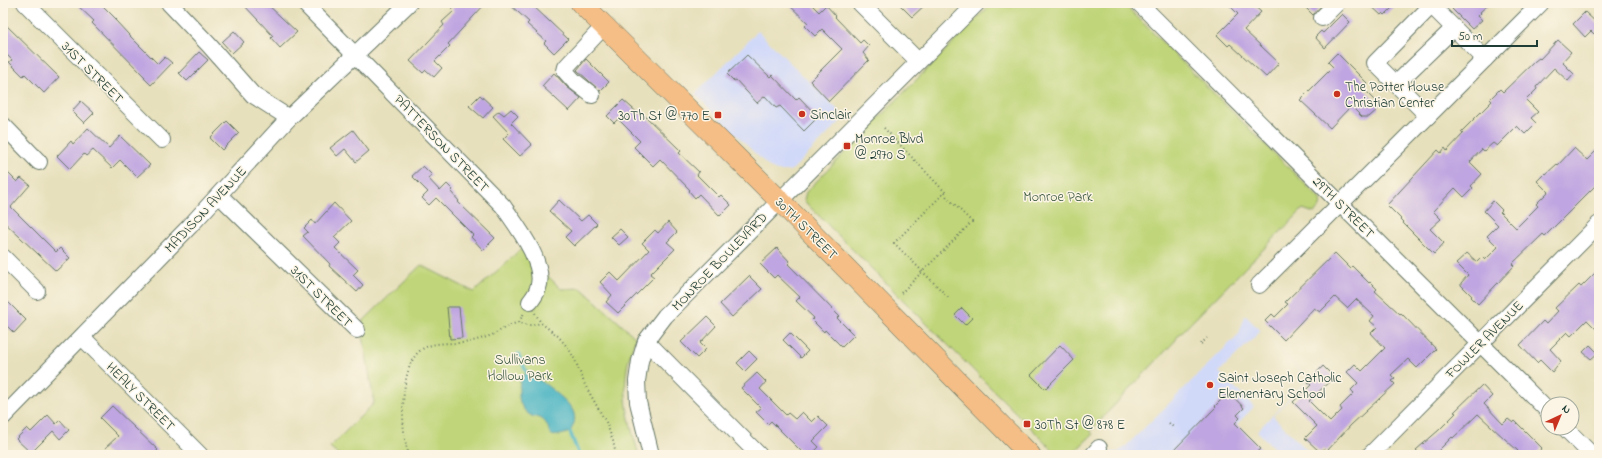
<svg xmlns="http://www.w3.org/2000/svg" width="1602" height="458" viewBox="0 0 1602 458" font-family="'Indie Flower',sans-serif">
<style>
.built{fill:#d1d9f9}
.green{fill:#c0d579;stroke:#708956}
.water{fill:#46b3c2;stroke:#32787b}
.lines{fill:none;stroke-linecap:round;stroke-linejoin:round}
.stream{stroke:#46b3c2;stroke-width:3.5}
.building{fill:#bfa5e1}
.minor-casing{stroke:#657664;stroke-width:18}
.major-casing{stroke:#657664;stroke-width:22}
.path{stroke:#657664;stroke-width:2;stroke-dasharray:1 3;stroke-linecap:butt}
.minor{stroke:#fff;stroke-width:16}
.major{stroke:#f5be86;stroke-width:21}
.poi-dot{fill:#c8321e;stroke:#fcf5e5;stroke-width:1.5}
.labels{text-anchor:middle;stroke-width:3;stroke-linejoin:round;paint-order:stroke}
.street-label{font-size:14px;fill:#1f3d34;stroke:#fcf5e5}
.poi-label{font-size:14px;fill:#1f3d34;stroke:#fcf5e5;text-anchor:start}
.park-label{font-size:14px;fill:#3f5b42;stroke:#fcf5e5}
</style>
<rect width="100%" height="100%" fill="#fcf5e5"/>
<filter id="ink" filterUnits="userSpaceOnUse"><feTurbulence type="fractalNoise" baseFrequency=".025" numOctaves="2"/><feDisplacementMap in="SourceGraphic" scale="8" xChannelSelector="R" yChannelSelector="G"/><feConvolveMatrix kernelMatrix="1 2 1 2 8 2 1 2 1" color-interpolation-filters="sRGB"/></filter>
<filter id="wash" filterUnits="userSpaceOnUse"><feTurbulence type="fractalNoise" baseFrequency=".012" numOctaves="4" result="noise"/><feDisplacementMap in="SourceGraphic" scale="16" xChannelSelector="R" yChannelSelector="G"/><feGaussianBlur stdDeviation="0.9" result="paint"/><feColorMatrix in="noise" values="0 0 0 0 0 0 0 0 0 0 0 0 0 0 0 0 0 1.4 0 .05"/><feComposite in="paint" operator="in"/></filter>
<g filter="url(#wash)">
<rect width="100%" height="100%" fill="#e7e0bc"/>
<!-- built -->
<g class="built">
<polygon points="758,31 845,117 793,169 789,171 776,171 768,166 695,94"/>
<polygon points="1245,315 1309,379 1273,416 1312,455 1269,455 1275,449 1257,431 1308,379 1261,331 1219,372 1254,407 1237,424 1263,451 1259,455 1256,453 1260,449 1235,423 1237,415 1244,408 1229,392 1215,405 1216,407 1169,455 1106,455 1109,452 1118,452 1125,447 1239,334"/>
</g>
<!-- green -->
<g class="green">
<path d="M 992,3 L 1123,3 L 1319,198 C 1323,205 1319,209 1314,213 L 1303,209 L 1178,336 L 1175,341 L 1090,431 L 1093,434 L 1071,455 L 1057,454 L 808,205 L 804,200 L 806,192 Z"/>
<path d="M 521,249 L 561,289 L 581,288 L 636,338 C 618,380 626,413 639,455 L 339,455 L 330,447 L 374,403 L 361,323 L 421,265 L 474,292 Z"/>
</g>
<!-- water -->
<path class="water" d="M 527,373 L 533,375 C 543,383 572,402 574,414 C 576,421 573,426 570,432 C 541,442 555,429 542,419 C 538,417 533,417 530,415 C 516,405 518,392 521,377 Z"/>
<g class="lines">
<!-- stream -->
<g class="stream">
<polyline points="518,354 527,373"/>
<polyline points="570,432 579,455"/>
</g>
</g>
<g id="blocks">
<!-- building -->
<g class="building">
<polygon points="75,3 100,3 117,20 116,21 128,34 158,64 165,57 172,63 151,85 144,78 145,77 92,23 94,21"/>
<polygon points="242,3 266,3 297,32 280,48 271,38 273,36"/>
<polygon points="457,3 486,3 448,44 450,46 435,61 442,68 434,77 426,70 423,73 410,61 444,25 442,22 454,11 452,9"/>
<polygon points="508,3 530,3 568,39 554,53 544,43 546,41 527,24 529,22"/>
<polygon points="787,3 810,3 819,12 826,5 836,16 835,17 860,43 863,40 869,46 863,53 869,60 829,101 810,81 842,49 822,29 815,36 805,26 808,23"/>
<polygon points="898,3 927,3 912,17"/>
<polygon points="1227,3 1251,3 1261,12 1244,30 1279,63 1266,77 1230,44 1228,46 1217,35 1238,14"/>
<polygon points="1311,3 1324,3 1313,15 1306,8"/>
<polygon points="1368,3 1397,3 1385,15 1383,13 1381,15"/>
<polygon points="1458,3 1490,3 1480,12 1481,13 1478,16 1482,20 1472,29 1452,9"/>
<polygon points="1585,12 1599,25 1599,29 1594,34 1591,31 1585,37 1573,24"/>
<polygon points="1342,14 1350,22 1325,48 1315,37 1321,31 1323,33"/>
<polygon points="3,22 59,77 44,93 25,74 23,76 9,62 12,60 3,51"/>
<polygon points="234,31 244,42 232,53 222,42"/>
<polygon points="1558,40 1571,52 1562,62 1574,74 1568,81 1554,68 1536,87 1537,89 1526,100 1538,112 1531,118 1536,123 1525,134 1517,126 1497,146 1493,143 1484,151 1482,149 1470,162 1482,174 1471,186 1473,188 1464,197 1455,188 1433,211 1441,219 1430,229 1444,243 1434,254 1403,223 1404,222 1387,205 1438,150 1441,153 1445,148 1447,151 1463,134 1461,132 1492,101 1490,99 1500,89 1503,92 1535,61 1539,58 1540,59"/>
<polygon points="199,52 208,60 187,81 179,73"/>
<polygon points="1337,53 1367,83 1362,87 1377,102 1378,109 1369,117 1362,117 1351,106 1330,128 1300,100 1333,67 1328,62"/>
<polygon points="747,55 770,77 772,75 796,100 799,97 818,117 804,131 780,106 776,108 765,96 757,103 736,80 734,81 727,74"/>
<polygon points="586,59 609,82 600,91 577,70"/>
<polygon points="554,73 567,87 581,98 569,111 542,86"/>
<polygon points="480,95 493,107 483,118 469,106"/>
<polygon points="623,100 640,115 642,113 681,151 679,153 699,172 697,175 719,197 721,195 731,205 720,216 699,194 695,198 689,191 690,190 660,159 653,166 634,147 640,141 618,119 614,123 607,116"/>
<polygon points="81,101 94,113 84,123 72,111"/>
<polygon points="511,109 518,116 511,123 532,145 520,156 503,139 509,133 493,116 499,111 504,115"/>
<polygon points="227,121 239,133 222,150 210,138"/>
<polygon points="88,128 109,148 120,136 150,165 137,177 120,160 112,168 93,150 86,156 84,154 70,169 57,156 71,141 73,144"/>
<polygon points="353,130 369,151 356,162 345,149 337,156 330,148"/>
<polygon points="1574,148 1587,160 1599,148 1599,182 1545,236 1543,234 1512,264 1514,266 1478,304 1471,297 1472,296 1461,285 1461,283 1468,275 1456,263 1467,253 1477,262 1482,257 1485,260 1498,247 1487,236 1498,225 1484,211 1493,201 1502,210 1500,212 1516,228 1538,206 1536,204 1548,192 1537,181 1545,173 1546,174 1557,164 1558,165"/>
<polygon points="423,166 432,175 428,178 440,191 447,184 453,190 451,192 459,201 458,202 495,238 483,250 471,237 473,235 436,198 429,205 422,198 428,192 412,176"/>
<polygon points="3,168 17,182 21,178 30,185 11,207 56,252 60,248 70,258 56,271 3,221"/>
<polygon points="559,200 581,221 588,215 597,224 574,246 565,237 571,231 549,211"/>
<polygon points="334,203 351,221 334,237 340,243 335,248 358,270 353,275 363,285 357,292 329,266 330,264 303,236 308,232 304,228 312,220 315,224"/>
<polygon points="668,222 677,232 667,242 675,249 650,274 654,277 618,313 606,302 612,295 600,282 610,272 619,281 649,250 642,243 655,230 658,233"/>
<polygon points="620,229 628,237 619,245 611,237"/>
<polygon points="777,248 790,262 788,264 839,316 837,318 854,335 842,347 825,330 824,332 812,320 814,318 796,301 800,297 777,275 774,278 760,264"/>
<polygon points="1335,253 1350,268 1352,266 1369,283 1370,282 1377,289 1375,291 1400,314 1401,313 1436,349 1417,368 1408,359 1391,375 1395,379 1392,381 1395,384 1351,425 1327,451 1324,449 1320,452 1305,438 1317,426 1293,402 1311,385 1308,382 1323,366 1334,377 1309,401 1330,422 1342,410 1340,407 1354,393 1351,390 1358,383 1347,372 1355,364 1362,371 1385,348 1371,333 1377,327 1370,321 1374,316 1356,299 1347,308 1335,297 1320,312 1314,308 1284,340 1265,321 1272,314 1275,317 1288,304 1285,302"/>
<polygon points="1599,269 1599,332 1587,320 1571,336 1567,332 1550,349 1561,361 1552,372 1540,360 1537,363 1520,345 1543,321 1546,324 1558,311 1555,308 1579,285 1581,287"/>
<polygon points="749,276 762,289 732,317 720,304"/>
<polygon points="3,297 26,320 14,333 3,322"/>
<polygon points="447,307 459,307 462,338 450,339"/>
<polygon points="962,308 972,318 965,325 955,315"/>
<polygon points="707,317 716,326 700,343 706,349 697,358 681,342"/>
<polygon points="790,333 808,351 801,358 783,340"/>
<polygon points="1060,345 1074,360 1045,389 1031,375"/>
<polygon points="1590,345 1598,353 1591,359 1583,352"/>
<polygon points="749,351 757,359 745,371 737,363"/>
<polygon points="757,373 766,382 760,389 786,415 788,413 795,419 802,412 812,422 818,416 828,426 813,441 819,447 811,455 805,455 771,421 768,424 756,412 761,408 741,388"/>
<polygon points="1482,385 1492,396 1484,404 1503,424 1508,419 1513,423 1515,421 1542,448 1536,455 1514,455 1518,451 1478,414 1453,438 1452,437 1434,455 1421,455 1416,450 1439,430 1456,413 1454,412"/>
<polygon points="1229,392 1244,408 1237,415 1240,418 1235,423 1261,449 1254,455 1169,455 1216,407 1215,406"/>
<polygon points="112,406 158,450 153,455 110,455 104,449 118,436 100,418"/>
<polygon points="48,415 56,424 60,420 69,430 60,439 53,431 31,453 16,439 27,428 31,432"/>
</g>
</g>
</g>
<g filter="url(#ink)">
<use href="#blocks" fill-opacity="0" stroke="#657664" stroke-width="1"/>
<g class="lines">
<!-- minor casing -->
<g class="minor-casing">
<g id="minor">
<polyline points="25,3 162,140"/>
<polyline points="169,3 209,45 253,95 289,118"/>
<path d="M 304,3 L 503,206 C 516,225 547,264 538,288 C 537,293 533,298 530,302"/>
<polyline points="860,3 918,61"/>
<polyline points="1139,3 1548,411"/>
<polyline points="1429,3 1485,59"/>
<polyline points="1322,18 1337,3"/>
<polyline points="1396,84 1454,28"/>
<polyline points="592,95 574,81 565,71 566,67 604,26"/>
<polyline points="1428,116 1375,63 1432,5"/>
<polyline points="3,125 39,162"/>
<polyline points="219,195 357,330"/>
<polyline points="3,257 37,291"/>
<polyline points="1259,285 1541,3"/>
<polyline points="82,337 200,455"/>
<polyline points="646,341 759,455"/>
<polyline points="3,417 190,226 289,118 409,3"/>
<polyline points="1565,428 1592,455"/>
<polyline points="651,455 638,402 637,381 640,361 646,341 665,316 977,3"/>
<polyline points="1093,455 1099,448"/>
<polyline points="1370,455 1599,224"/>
</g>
</g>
<!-- major casing -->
<g class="major-casing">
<polyline id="major" points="581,3 779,200 1030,455"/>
</g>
<!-- path -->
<g class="path">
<polyline points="884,128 945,192 894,243 950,299"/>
<polyline points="901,293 972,222 944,194"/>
<polyline points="535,313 541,323 558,336 569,349 575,360 585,385 606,422 613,441 616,455"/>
<polyline points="519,322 524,313"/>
<polyline points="1201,344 1207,338"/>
<polyline points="1169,423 1173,427"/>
<path d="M 409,455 C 400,432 399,365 421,350 C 434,340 454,345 469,342 C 477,340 484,338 492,335 C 500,331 507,325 517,323 C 521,322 525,325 529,325 C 533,325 537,324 541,323"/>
</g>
<!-- minor -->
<use href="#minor" class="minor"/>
<!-- major -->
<use href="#major" class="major"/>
</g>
</g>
<!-- markers -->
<g class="poi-dot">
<circle cx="1337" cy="94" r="4"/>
<circle cx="802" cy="114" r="4"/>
<rect x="714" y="111" width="8" height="8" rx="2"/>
<rect x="843" y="142" width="8" height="8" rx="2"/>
<circle cx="1210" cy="385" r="4"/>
<rect x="1023" y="420" width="8" height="8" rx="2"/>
</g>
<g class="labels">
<!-- street labels -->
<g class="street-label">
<text transform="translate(93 72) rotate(45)" y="5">31ST STREET</text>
<text transform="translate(442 143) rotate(46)" y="5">PATTERSON STREET</text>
<text transform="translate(1344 207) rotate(45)" y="5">29TH STREET</text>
<text transform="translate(205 209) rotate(-47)" y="5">MADISON AVENUE</text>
<text transform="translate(807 228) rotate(45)" y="5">30TH STREET</text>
<text transform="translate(719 261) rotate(-46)" y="5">MONROE BOULEVARD</text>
<text transform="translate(322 296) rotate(45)" y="5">31ST STREET</text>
<text transform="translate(1484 339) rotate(-45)" y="5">FOWLER AVENUE</text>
<text transform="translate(141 396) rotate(45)" y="5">HEALY STREET</text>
</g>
<!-- poi labels -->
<g class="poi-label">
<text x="1345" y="91">The Potter House<tspan x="1345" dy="16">Christian Center</tspan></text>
<text x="810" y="119">Sinclair</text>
<text x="710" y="120" text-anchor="end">30Th St @ 770 E</text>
<text x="855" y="143">Monroe Blvd<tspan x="855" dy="16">@ 2970 S</tspan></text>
<text x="1218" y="382">Saint Joseph Catholic<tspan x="1218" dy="16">Elementary School</tspan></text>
<text x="1035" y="429">30Th St @ 878 E</text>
</g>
<!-- park labels -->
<g class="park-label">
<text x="1058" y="201">Monroe Park</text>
<text x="520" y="364">Sullivans<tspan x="520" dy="16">Hollow Park</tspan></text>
</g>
</g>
<!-- margin -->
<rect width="1602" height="458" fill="none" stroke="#fcf5e5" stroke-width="16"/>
<!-- north arrow -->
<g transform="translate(1560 416) rotate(44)"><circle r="19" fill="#fcf5e5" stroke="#a4ab9e"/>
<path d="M0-3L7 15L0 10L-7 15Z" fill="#c8321e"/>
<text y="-6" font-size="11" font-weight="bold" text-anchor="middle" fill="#1f3d34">N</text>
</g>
<!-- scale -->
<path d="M1452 40v6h85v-6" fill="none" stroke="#1f3d34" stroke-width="2"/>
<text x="1458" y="40" font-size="12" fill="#1f3d34" stroke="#fcf5e5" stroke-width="3" paint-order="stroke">50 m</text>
</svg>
